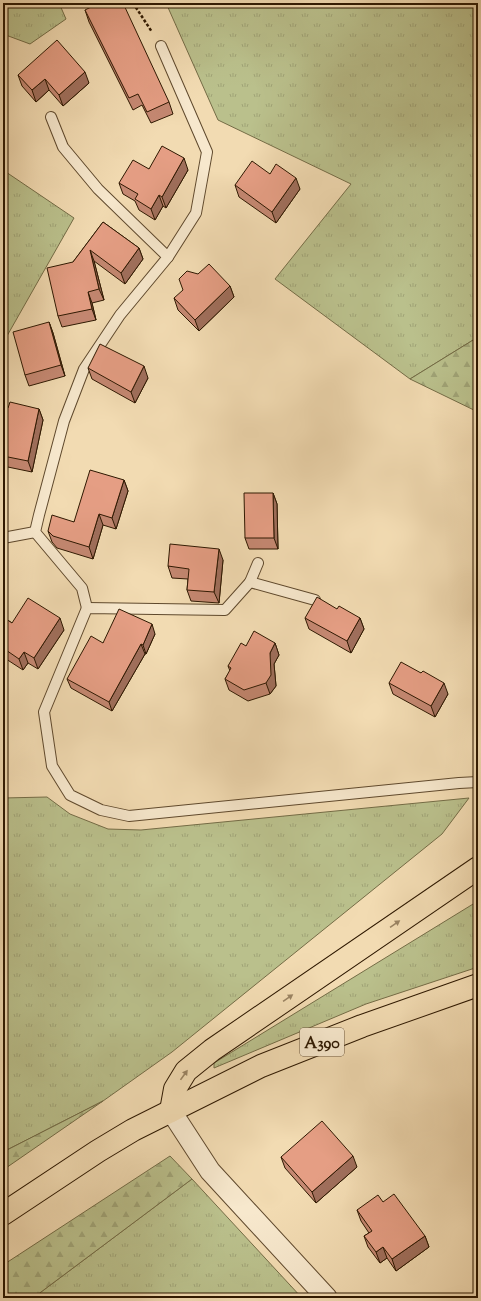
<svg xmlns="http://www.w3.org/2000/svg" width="481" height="1301" viewBox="0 0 481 1301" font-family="'Sorts Mill Goudy',serif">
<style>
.grass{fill:url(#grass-tufts);stroke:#746c46}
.forest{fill:url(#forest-firs);stroke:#746c46}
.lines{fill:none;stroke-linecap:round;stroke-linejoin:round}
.lane-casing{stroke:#5f492d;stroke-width:12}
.street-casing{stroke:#5f492d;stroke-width:22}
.highway-casing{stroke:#2e1801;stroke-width:24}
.path{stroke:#2e1801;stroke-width:2.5;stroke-dasharray:3 2;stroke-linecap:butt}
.lane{stroke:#f7e8cd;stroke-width:10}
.street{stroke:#f7e8cd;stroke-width:20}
.highway{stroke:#f2dbb2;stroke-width:22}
.wall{fill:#c58872;stroke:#2e1801}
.shaded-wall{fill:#a06f5c;stroke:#2e1801}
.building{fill:#e59e84;stroke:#2e1801}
.oneway{fill:#9a8362}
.labels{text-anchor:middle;stroke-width:3.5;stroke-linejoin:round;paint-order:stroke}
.shield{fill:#f7e8cd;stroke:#6a563e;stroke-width:1}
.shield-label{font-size:16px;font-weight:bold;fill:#2e1801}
</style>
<defs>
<pattern id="grass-tufts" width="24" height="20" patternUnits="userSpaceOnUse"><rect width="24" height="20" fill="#bac08c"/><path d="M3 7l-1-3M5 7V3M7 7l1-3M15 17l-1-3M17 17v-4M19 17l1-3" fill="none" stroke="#a0a477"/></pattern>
<pattern id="forest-firs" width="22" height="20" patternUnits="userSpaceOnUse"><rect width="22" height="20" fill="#bac08c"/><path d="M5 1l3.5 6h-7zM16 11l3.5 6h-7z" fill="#a0a477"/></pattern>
</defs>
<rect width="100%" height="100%" fill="#f2dbb2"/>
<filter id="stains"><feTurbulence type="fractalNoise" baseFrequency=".005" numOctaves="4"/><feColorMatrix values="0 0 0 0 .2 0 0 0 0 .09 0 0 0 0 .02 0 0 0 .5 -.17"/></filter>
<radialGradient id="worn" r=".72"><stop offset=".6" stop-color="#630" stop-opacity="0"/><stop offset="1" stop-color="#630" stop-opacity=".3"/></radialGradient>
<!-- grass -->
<g class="grass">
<polygon points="3,3 59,3 66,19 30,44 3,34"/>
<polygon points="166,3 478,3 478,337 410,379 275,279 351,184 218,120"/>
<polygon points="3,170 74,218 3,343"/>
<polygon points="47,797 70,814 108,829 141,830 469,798 442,834 172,1052 103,1101 3,1152 3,798"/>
<polygon points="478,901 478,967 366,1004 214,1068 214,1063"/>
<polygon points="192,1179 302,1298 33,1298"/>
</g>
<!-- forest -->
<g class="forest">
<polygon points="478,337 478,412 410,379"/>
<polygon points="103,1101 3,1170 3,1152"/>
<polygon points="170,1156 192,1179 33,1298 3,1298 3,1265"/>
</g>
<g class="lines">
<!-- lane casing -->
<g class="lane-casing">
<g id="lane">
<polyline points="51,117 63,147 98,189 168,257"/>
<polyline points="3,538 35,532"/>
<polyline points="250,582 258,563"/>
<polyline points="315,600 250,582 225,610 87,608 44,712 52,766 70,795 101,810 129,816 459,783 478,782"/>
<polyline points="87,608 82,588 35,532 39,515 64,421 84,369 120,315 168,257 196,213 207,152 161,46"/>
</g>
</g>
<!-- street casing -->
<g class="street-casing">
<polyline id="street" points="171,1111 210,1171 327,1298"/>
</g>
<!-- highway casing -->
<g class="highway-casing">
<g id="highway">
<polyline points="171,1111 175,1089 186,1071 212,1050 478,868"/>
<polyline points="3,1214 98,1151 133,1130 261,1066 362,1026 478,985"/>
</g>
</g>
<!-- path -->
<polyline class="path" points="133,3 152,32"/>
<!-- lane -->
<use href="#lane" class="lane"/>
<!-- street -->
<use href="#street" class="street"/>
<!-- highway -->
<use href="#highway" class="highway"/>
</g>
<!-- wall -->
<g class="wall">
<polygon points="85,10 169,102 173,114 151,123 142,105 133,110 89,22"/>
<polygon points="18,75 89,83 63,106 49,90 36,102 22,86"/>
<polygon points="149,169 188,170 166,208 163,206 155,220 139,210 135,201 123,194 119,183"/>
<polygon points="270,174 300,189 276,223 239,197 235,185"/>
<polygon points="103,222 139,248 143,259 125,284 94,261 104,300 92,303 96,320 62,327 58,316 73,262"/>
<polygon points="230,286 234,297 199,331 178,310 174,298"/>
<polygon points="49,322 53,333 65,376 29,386 25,375"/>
<polygon points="88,368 148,378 135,403 92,379"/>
<polygon points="3,406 8,408 39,409 43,420 32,472 3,466"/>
<polygon points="124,480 128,491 116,529 103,525 93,559 57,548 52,542 48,531 74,522"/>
<polygon points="273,493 277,504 278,549 249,549 245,538"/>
<polygon points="223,560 219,603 191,601 187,590 188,579 172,578 168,566"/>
<polygon points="3,617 12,623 64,630 38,669 28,663 23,670 3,657"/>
<polygon points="305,618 360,618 364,629 351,653 309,629"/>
<polygon points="155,634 146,654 145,654 112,711 71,688 67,679 103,643"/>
<polygon points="275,643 279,655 274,664 276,686 270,694 248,701 229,690 225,679 230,671 228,666 246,646"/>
<polygon points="421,673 448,694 435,717 393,694 389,683"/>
<polygon points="281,1157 357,1167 316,1203 285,1168"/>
<polygon points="383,1202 425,1236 429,1247 396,1271 387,1258 380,1263 368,1247 364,1236 369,1233 361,1221 357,1210"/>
</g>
<!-- shaded-wall -->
<g class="shaded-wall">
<polygon points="85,72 89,83 63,106 59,95"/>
<polygon points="45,79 49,90 36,102 32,90"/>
<polygon points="184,158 188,170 166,208 162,197"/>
<polygon points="296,178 300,189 276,223 272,212"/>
<polygon points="159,195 163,206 155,220 151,209"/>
<polygon points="139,248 143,259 125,284 121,273"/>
<polygon points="90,250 94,261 104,300 99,289"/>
<polygon points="230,286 234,297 199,331 195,320"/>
<polygon points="88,292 92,303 96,320 92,309"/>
<polygon points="49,322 53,333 65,376 61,365"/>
<polygon points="144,366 148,378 135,403 131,392"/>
<polygon points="39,409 43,420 32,472 28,461"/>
<polygon points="124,480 128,491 116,529 112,518"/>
<polygon points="273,493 277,504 278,549 274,538"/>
<polygon points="99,514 103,525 93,559 89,547"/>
<polygon points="219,549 223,560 219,603 214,592"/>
<polygon points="60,618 64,630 38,669 34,658"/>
<polygon points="360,618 364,629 351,653 347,641"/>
<polygon points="152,624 155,634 146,654 143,645"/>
<polygon points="275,643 279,655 274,664 276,686 270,694 266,683 270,653"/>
<polygon points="141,644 145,654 112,711 109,702"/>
<polygon points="24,652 28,663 23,670 19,659"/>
<polygon points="444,683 448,694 435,717 431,706"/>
<polygon points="353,1156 357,1167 316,1203 312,1192"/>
<polygon points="425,1236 429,1247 396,1271 392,1259"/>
<polygon points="383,1247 387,1258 380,1263 376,1252"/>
</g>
<!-- building -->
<g class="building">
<polygon points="99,3 123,3 169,102 147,112 138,94 129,98 85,10"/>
<polygon points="57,40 85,72 59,95 45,79 32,90 18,75"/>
<polygon points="162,146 184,158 162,197 159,195 151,209 135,199 138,194 119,183 133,160 149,169"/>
<polygon points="252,161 270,174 276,164 296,178 272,212 235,185"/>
<polygon points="103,222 139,248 121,273 90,250 99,289 88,292 92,309 58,316 47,268 73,262"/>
<polygon points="209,264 230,286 195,320 174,298 183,290 179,279 187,271 198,274"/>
<polygon points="49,322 61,365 25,375 13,332"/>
<polygon points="100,344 144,366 131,392 88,368"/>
<polygon points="10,402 39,409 28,461 3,456 3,406 8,408"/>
<polygon points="90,470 124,480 112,518 99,514 89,547 53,536 48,531 52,515 74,522"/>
<polygon points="244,493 273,493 274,538 245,538"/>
<polygon points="170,544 219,549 214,592 187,590 189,569 168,566"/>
<polygon points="317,597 337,609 339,606 360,618 347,641 305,618"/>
<polygon points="28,598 60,618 34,658 24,652 19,659 3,648 3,617 12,623"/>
<polygon points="119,609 152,624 143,645 141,644 109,702 67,679 91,636 103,643"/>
<polygon points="254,631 275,643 270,653 271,675 266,683 244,690 225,679 231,668 228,666 241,643 246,646"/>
<polygon points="401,662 421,673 423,671 444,683 431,706 389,683"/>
<polygon points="322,1121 353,1156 312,1192 281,1157"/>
<polygon points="394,1194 425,1236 392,1259 383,1247 376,1252 364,1236 372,1231 357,1210 378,1195 383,1202"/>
</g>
<!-- one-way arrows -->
<defs><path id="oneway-solid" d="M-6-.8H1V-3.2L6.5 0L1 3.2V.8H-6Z"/></defs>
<g class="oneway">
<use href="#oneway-solid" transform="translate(395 924) rotate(-35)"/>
<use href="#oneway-solid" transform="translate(288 998) rotate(-35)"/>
<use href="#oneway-solid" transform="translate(184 1075) rotate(-54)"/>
</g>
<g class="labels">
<!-- shield labels -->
<rect class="shield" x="300" y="1028" width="44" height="28" rx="3"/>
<g class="shield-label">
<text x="322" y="1048">A390</text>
</g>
</g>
<!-- margin -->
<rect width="481" height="1301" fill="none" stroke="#f2dbb2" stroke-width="16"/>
<rect x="4" y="4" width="473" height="1293" fill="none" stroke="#2e1801" stroke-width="2"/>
<rect x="8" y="8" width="465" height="1285" fill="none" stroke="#2e1801"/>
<rect width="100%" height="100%" filter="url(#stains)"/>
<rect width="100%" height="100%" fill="url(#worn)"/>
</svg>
